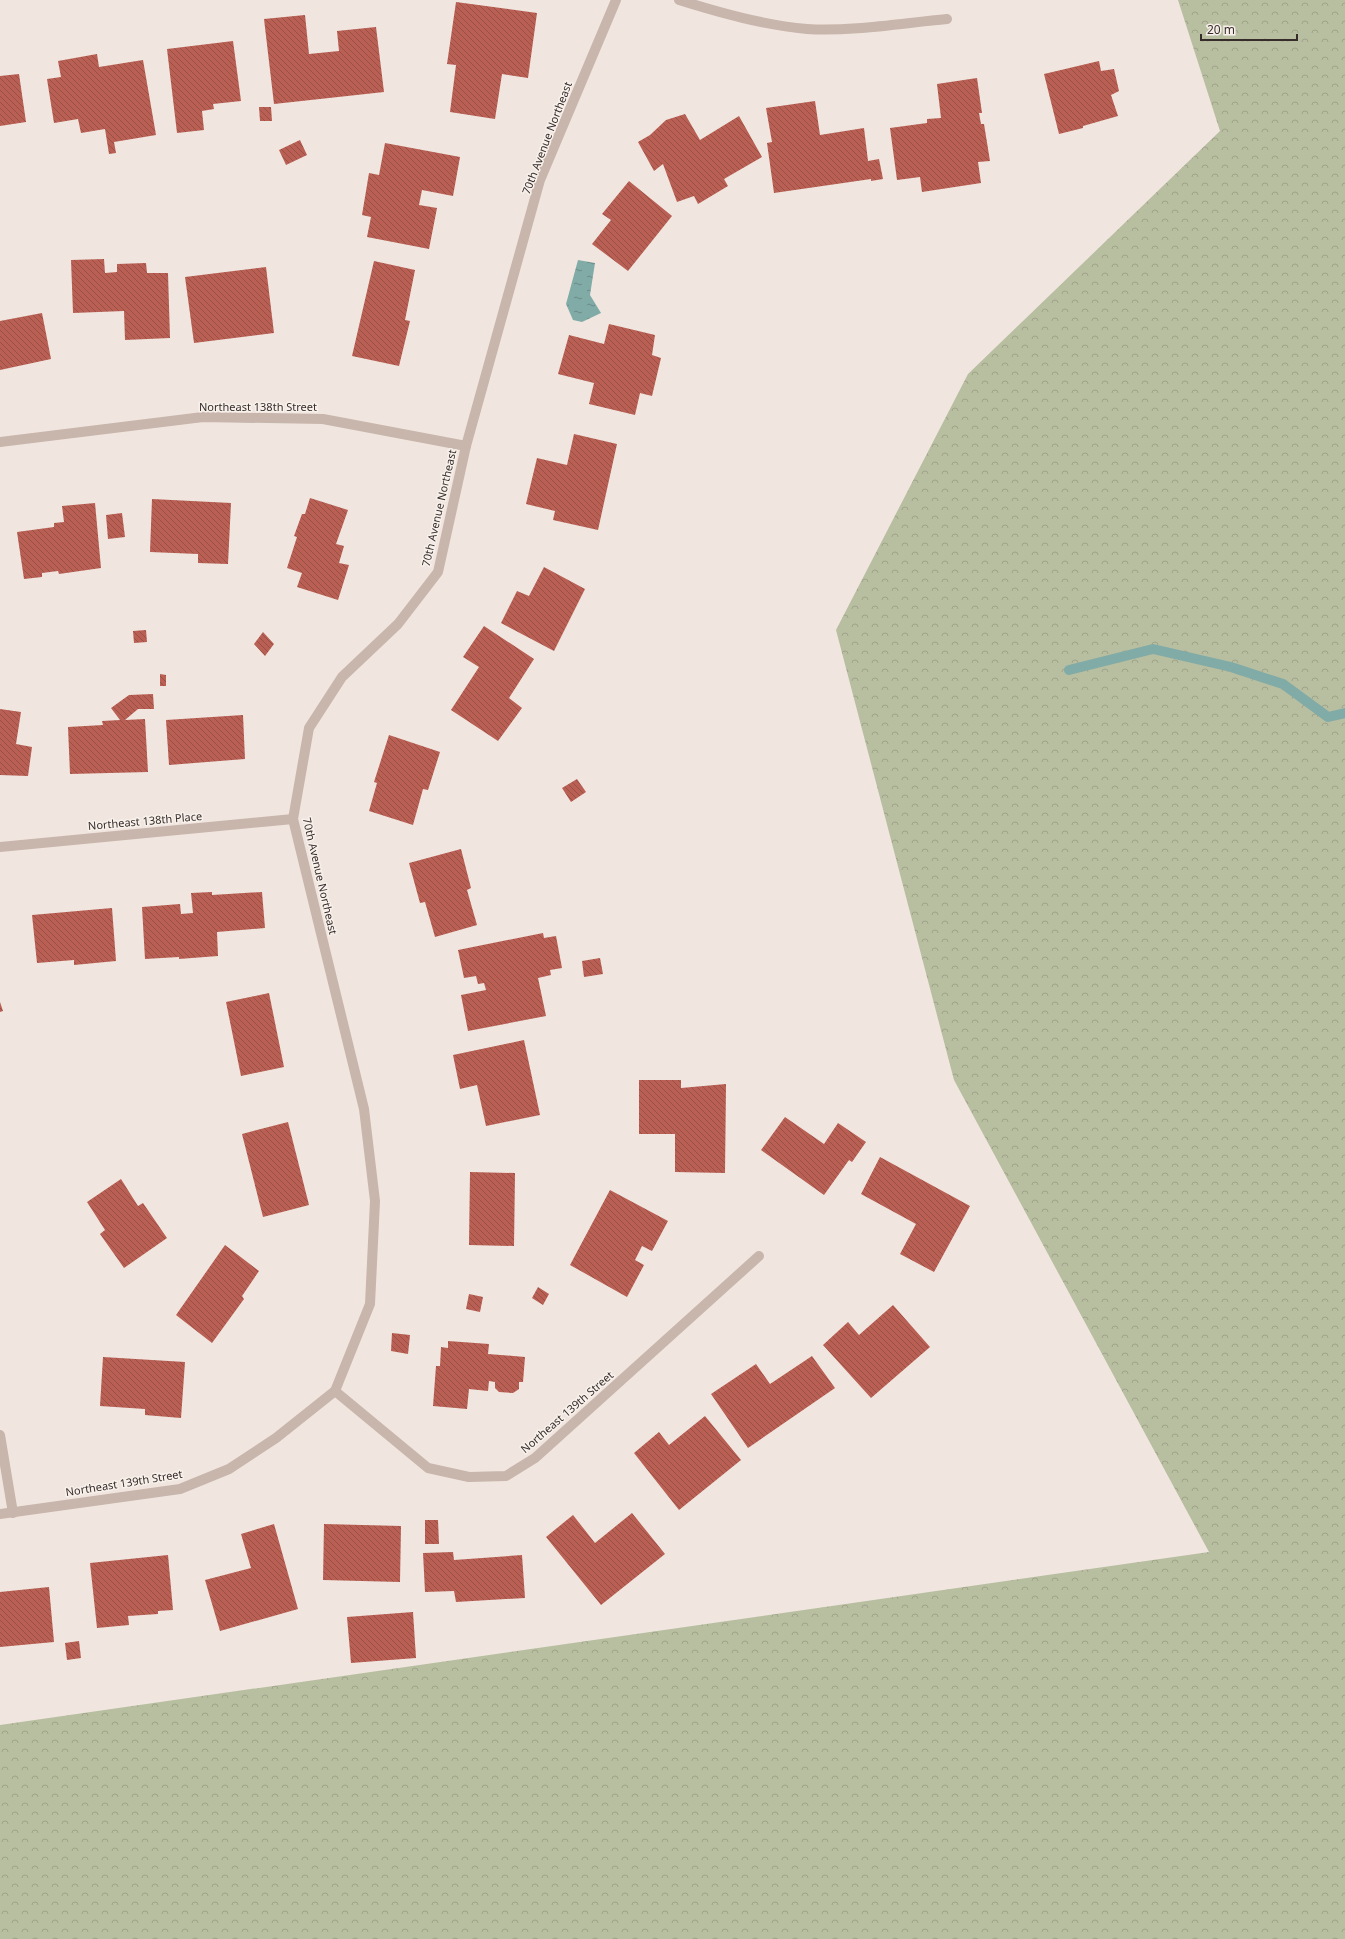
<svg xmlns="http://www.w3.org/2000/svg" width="1345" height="1939" viewBox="0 0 1345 1939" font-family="'Noto Sans',sans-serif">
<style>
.forest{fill:url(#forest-crowns)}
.water{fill:url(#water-ripples)}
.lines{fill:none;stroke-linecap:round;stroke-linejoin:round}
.stream{stroke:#81aba7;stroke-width:10}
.building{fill:url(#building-back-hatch)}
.minor{stroke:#c8b5ac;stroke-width:10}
.labels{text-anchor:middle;stroke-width:3;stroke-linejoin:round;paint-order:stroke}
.street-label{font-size:11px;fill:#362c2a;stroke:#f8f1eb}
</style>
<defs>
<pattern id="forest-crowns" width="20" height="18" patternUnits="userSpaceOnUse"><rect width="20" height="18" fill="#b8bea0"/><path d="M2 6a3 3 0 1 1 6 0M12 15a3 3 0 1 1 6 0" fill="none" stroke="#9fa38a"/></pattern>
<pattern id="water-ripples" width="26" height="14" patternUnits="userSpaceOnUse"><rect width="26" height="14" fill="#81aba7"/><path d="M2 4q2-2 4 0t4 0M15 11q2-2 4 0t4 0" fill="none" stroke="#6a8b88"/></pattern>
<pattern id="building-back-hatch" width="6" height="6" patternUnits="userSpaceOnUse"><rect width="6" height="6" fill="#ba5f53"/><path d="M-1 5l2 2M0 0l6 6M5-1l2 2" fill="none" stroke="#984f45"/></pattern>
</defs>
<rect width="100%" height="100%" fill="#f0e6df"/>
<!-- forest -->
<polygon class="forest" points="1178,0 1345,0 1345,1939 0,1939 0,1725 1209,1552 954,1080 836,630 968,374 1220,131"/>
<!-- water -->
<polygon class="water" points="578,260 595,263 590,295 601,313 582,322 573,320 566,304"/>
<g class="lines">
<!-- stream -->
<polyline class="stream" points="1069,670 1153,649 1231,667 1283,684 1328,717 1345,713"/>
</g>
<!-- building -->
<g class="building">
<polygon points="456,2 537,13 528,78 502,74 495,119 450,112 456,65 447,64"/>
<polygon points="305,15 309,54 339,51 337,31 376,27 384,92 274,104 264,19"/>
<polygon points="233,41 241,101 213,104 214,109 202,111 204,130 177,133 167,49"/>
<polygon points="97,54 99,67 143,60 156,135 114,142 116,153 109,154 105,129 81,133 78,119 54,123 47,79 61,77 58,61"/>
<polygon points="1099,61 1101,71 1114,69 1119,91 1111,95 1118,116 1083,126 1083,128 1059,134 1044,74"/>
<polygon points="19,74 26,122 0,126 0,76"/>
<polygon points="977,78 982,113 979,113 981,124 984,124 990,161 978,162 981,183 922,192 920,177 897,180 890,128 927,123 927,119 941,118 937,84"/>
<polygon points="815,101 820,135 864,128 868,161 879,159 883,179 871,181 871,179 774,193 767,143 772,142 766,108"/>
<polygon points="259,107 271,107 272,121 260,121"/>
<polygon points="685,114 700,140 739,116 762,157 724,179 728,186 698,204 694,196 677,202 663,164 654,171 638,142 650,135 666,120"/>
<polygon points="300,140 307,155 286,165 279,150"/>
<polygon points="385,143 460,157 453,196 422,190 419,205 437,208 429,249 367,237 371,217 362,215 369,173 379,175"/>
<polygon points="629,181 672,216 628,271 592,244 611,220 602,214"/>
<polygon points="104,259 105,273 117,272 117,264 146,263 147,273 168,273 170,338 125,340 124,311 73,313 71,260"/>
<polygon points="374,261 415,270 405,320 410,321 399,366 352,356"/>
<polygon points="266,267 274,333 194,343 185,277"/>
<polygon points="42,313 51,359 0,370 0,321"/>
<polygon points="609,324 655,335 652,355 661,358 652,396 640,393 635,415 589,404 594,383 558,374 569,335 604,344"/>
<polygon points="574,434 617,444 598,530 553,520 555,511 526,504 537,458 567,465"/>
<polygon points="310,498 348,510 336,544 344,546 339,563 349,565 338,600 297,587 302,573 287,568 297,537 294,536 302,514 305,514"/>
<polygon points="152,499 231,503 228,564 198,563 198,554 150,552"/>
<polygon points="95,503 101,568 59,574 58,571 42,573 42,577 24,579 17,532 54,527 54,523 64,522 62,506"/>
<polygon points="122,513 125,537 108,539 106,515"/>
<polygon points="544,567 585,589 554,651 501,623 517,591 529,596"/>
<polygon points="484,626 534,659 509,698 522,708 498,741 451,710 479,667 463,657"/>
<polygon points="146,630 147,642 134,643 133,631"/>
<polygon points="263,632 274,644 265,656 254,644"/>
<polygon points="160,674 166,675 166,686 160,686"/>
<polygon points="153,694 154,709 138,709 125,720 145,719 148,772 70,774 68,727 103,725 102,721 120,720 111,708 129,695"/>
<polygon points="0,709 21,712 16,744 32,747 28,776 0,775"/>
<polygon points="243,715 245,759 169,765 166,720"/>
<polygon points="389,735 440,752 428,790 423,789 413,825 369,811 377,783 374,782"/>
<polygon points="577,779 586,792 571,802 562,788"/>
<polygon points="461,849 471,888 467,890 477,925 435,937 425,902 420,903 409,863"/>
<polygon points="212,892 212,895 262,892 265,928 217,932 218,956 179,959 179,957 145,959 142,907 180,904 181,914 193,913 191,893"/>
<polygon points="112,908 116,961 74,965 74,960 37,963 32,915"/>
<polygon points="543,933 544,938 556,936 562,968 550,970 551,975 538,978 546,1016 468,1031 461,995 486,990 484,983 478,984 476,976 464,978 458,950"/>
<polygon points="600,958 603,974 584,977 582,961"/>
<polygon points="269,993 284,1067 241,1076 226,1002"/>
<polygon points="0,1002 3,1011 0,1012"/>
<polygon points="524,1040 540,1115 486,1126 477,1085 460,1089 453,1055"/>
<polygon points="639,1080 681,1080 681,1088 726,1084 725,1173 675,1172 675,1134 639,1134"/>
<polygon points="785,1117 824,1144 838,1123 866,1142 852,1162 849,1160 824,1195 761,1150"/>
<polygon points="288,1122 309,1205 263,1217 242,1134"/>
<polygon points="880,1157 970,1206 934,1272 900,1254 916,1224 861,1194"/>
<polygon points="470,1172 515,1173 514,1246 469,1245"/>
<polygon points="121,1179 138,1206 143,1203 167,1238 124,1268 100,1234 105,1230 87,1202"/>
<polygon points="610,1190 668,1221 652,1251 642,1246 635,1260 644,1265 627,1297 570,1265"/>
<polygon points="225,1245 259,1271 242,1296 244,1299 212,1343 176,1315"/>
<polygon points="538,1287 549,1294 543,1305 532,1298"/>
<polygon points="469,1294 483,1297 480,1312 466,1309"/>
<polygon points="893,1305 930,1347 871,1398 823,1345 848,1322 859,1335"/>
<polygon points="392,1333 410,1335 408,1354 391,1351"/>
<polygon points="448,1341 489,1344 488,1354 525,1357 523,1382 519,1382 519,1389 513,1393 499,1392 495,1388 495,1382 489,1381 488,1391 469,1389 467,1409 433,1406 436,1366 440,1366 441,1347 448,1348"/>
<polygon points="812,1356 835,1388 748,1448 711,1394 756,1364 770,1384"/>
<polygon points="103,1357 185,1362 181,1418 145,1415 145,1409 100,1406"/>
<polygon points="705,1416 741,1460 679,1510 634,1453 659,1432 669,1445"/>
<polygon points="632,1513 665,1554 601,1605 546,1537 573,1515 595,1543"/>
<polygon points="425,1520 438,1520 439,1544 425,1544"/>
<polygon points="274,1524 298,1609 220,1631 205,1580 251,1568 241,1534"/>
<polygon points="324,1524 401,1526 400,1582 323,1580"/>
<polygon points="453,1552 454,1560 522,1555 525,1598 456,1602 454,1591 425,1592 423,1553"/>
<polygon points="168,1555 173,1610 158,1611 158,1614 128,1616 129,1625 97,1628 90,1563"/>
<polygon points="49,1587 54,1642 0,1647 0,1592"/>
<polygon points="413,1612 416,1658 351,1663 347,1617"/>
<polygon points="79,1641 81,1658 67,1660 65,1643"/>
</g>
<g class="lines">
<!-- minor -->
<g class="minor">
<path d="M 679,0 C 721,13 763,25 807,29 C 850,32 903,23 947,19"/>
<polyline points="0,442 203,417 323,419 466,446"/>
<polyline points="0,847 293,819"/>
<polyline points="335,1391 370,1304 375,1201 364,1109 293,819 309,728 342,677 398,624 438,572 466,446 540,180 616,0"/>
<polyline points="0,1435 13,1513"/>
<polyline points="0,1514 180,1489 229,1469 276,1438 335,1391 428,1468 469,1477 506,1476 535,1458 759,1256"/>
</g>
</g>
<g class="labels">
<!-- street labels -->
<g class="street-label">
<text transform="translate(547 138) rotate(-69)" y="4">70th Avenue Northeast</text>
<text x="258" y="411">Northeast 138th Street</text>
<text transform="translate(439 508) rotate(-77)" y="4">70th Avenue Northeast</text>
<text transform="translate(145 821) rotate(-5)" y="4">Northeast 138th Place</text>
<text transform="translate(320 876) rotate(77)" y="4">70th Avenue Northeast</text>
<text transform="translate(567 1412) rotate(-41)" y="4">Northeast 139th Street</text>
<text transform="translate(124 1483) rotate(-9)" y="4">Northeast 139th Street</text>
</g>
</g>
<!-- scale -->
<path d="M1201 34v6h96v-6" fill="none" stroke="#362c2a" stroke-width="2"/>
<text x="1207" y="34" font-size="12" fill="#362c2a" stroke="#f8f1eb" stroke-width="3" paint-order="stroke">20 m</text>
</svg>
